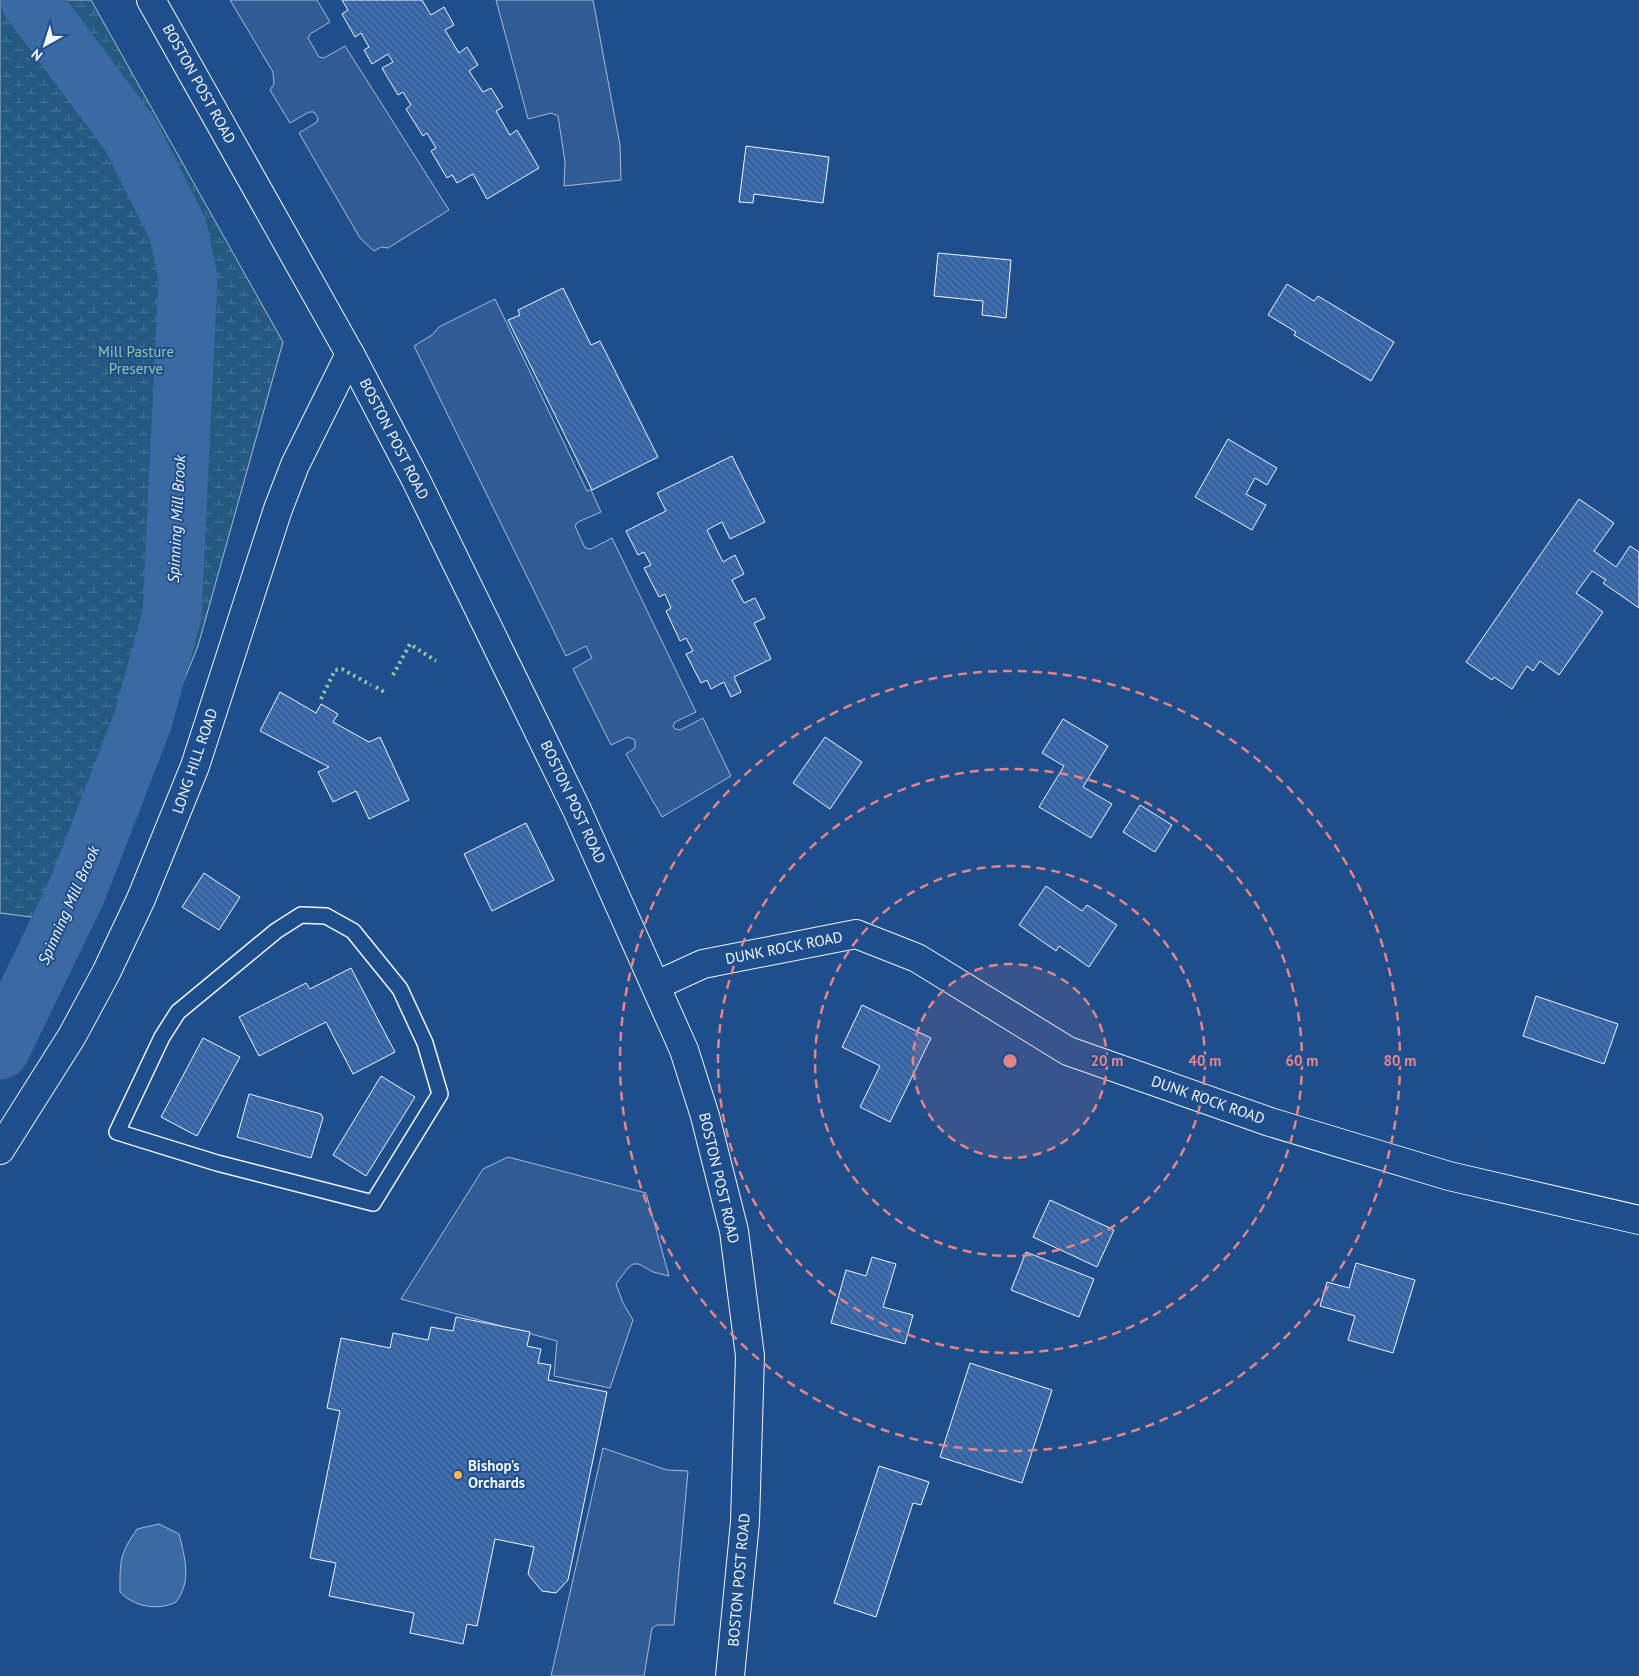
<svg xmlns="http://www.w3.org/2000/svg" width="1639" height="1676" viewBox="0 0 1639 1676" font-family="'PT Sans',sans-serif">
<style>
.wetland{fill:url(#wetland-marsh);stroke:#a8bbd7}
.parking{fill:#305b95;stroke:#a8bbd7}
.water{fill:#3b69a3;stroke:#a8bbd7}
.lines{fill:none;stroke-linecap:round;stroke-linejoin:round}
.river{stroke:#3b69a3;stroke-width:59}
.building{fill:url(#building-back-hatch);stroke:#f2f6ff}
.lane-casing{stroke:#f2f6ff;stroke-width:18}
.street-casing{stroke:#f2f6ff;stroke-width:30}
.secondary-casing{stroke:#f2f6ff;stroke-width:30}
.primary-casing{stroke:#f2f6ff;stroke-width:30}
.lane{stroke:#1f4e8c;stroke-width:15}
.street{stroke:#1f4e8c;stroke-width:28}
.secondary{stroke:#1f4e8c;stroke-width:28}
.primary{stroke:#1f4e8c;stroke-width:28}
.hedge{stroke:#97c8a6;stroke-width:4;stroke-dasharray:2.5 4;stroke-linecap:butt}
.ring{fill:none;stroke:#e38589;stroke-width:2.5;stroke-dasharray:9 6}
.poi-dot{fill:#ffb74d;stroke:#1f4e8c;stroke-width:2}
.labels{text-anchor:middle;stroke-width:4;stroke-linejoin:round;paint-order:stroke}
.street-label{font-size:15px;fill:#f2f6ff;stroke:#1f4e8c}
.park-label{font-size:15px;fill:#97c8a6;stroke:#1f4e8c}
.poi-label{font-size:15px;font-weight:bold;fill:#f2f6ff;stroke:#1f4e8c;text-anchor:start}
.water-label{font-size:16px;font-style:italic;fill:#f2f6ff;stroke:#1f4e8c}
.centre{fill:#e38589;stroke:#1f4e8c;stroke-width:2.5}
.ring-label{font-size:15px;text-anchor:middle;font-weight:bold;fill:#e38589;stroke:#1f4e8c;stroke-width:4;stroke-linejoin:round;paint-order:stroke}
</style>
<defs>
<pattern id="wetland-marsh" width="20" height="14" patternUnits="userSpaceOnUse" patternTransform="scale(1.25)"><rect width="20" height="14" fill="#245a82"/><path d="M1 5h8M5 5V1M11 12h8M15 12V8" fill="none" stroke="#447295"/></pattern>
<pattern id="building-back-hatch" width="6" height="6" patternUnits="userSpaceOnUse" patternTransform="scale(1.25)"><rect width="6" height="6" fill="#3563a3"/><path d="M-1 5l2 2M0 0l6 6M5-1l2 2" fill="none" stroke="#537ab1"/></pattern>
</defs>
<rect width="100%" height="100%" fill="#1f4e8c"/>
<!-- wetland -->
<polygon class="wetland" points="0,0 91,0 283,342 198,646 85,924 0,913"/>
<!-- parking -->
<g class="parking">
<polygon points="230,0 317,0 330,22 310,34 308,38 319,57 324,58 345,46 449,210 388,248 381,247 374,251 360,238 299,133 317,122 318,118 314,112 309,112 290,123 270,90 274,84 273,72"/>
<polygon points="496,0 593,0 620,145 621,180 564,186 565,162 558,116 551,113 528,119"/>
<polygon points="495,299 587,491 591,490 601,512 578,522 575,526 585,548 591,549 612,538 696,712 675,722 673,726 675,729 680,730 703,718 731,776 662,817 626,754 635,748 635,740 628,737 611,745 573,669 592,658 586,646 566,656 414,346 432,335 439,327"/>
<polygon points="508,1157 646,1193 669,1276 653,1272 639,1264 633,1264 627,1269 616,1284 623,1303 633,1320 610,1388 554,1376 557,1341 401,1299 483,1169"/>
<polygon points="603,1448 667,1470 688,1471 674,1625 657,1625 652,1628 644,1676 551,1676"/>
</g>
<!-- water -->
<path class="water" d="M 159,1524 L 179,1534 C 185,1558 192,1581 176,1602 C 158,1611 134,1607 120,1592 C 120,1562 119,1555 137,1529 Z"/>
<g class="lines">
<!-- river -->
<polyline class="river" points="0,1050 77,891 143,720 172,615 188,278 178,230 130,134 30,0"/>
</g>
<!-- building -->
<g class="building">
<polygon points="342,0 422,0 431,15 444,7 454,25 445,30 459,53 467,47 478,65 469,71 483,92 491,88 503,107 496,111 510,135 517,130 539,168 487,199 473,174 457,183 452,175 447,178 431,151 436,148 427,133 423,136 406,109 411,105 403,92 398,95 382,68 393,62 388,54 372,64 364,50 369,47 361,33 355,37 342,14 348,10"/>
<polygon points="746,146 829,157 823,203 754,194 753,203 739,202"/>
<polygon points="938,253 1011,260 1006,318 982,315 983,301 934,296"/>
<polygon points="1287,284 1314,301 1318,296 1394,342 1371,381 1294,335 1296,332 1268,315"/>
<polygon points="563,288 591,345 600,341 658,457 592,490 508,320 520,315 518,310"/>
<polygon points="1228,439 1277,468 1267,485 1255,478 1246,494 1266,505 1252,530 1195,497"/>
<polygon points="732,456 765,522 730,539 722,522 707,530 723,562 735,555 744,574 732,580 744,603 755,598 765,618 754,623 771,659 734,677 741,692 731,697 724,682 711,689 707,680 701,683 686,654 693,651 686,638 680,641 666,611 671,608 665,594 659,597 644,568 651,565 644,552 638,555 626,531 666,511 657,493"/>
<polygon points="1579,499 1614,523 1594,551 1616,567 1630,546 1639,552 1639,608 1603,583 1606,580 1592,571 1576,593 1603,612 1559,675 1540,661 1533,671 1527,666 1512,689 1494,677 1492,680 1466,662"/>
<polygon points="280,692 316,713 321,704 338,714 333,722 369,742 380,737 409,800 369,819 356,791 333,802 318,772 329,767 260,731"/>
<polygon points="1063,719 1108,746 1083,787 1112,804 1091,838 1039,807 1064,766 1042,753"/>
<polygon points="825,737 862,762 830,809 793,783"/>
<polygon points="1140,805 1172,825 1155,852 1123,832"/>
<polygon points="526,823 554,880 492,911 464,854"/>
<polygon points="204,873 240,897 219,930 182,907"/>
<polygon points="1046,886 1082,911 1087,905 1117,925 1089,967 1059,946 1056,951 1019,925"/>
<polygon points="351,968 395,1052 353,1074 326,1022 259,1056 239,1017 306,983 310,989"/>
<polygon points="1536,996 1618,1024 1604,1064 1523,1036"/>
<polygon points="862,1005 931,1038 890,1122 860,1107 880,1066 842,1047"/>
<polygon points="203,1038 240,1057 197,1136 161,1117"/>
<polygon points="381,1076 415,1097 366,1176 333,1155"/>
<polygon points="249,1094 321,1114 323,1118 311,1158 237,1137"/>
<polygon points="1050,1200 1114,1230 1097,1267 1033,1237"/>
<polygon points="1026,1252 1094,1279 1079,1317 1011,1290"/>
<polygon points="872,1257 896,1264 883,1307 913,1315 905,1344 831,1323 846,1270 866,1276"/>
<polygon points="1356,1263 1415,1280 1393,1353 1348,1340 1355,1316 1320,1306 1327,1282 1349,1288"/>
<polygon points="456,1317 530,1332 527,1346 541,1349 538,1363 551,1365 548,1380 607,1392 568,1580 556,1593 542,1591 528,1574 534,1547 495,1539 477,1626 467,1624 463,1644 410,1633 414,1613 329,1596 336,1563 310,1558 340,1411 327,1408 341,1338 390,1348 393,1333 428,1340 431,1327 453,1331"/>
<polygon points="970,1363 1052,1390 1022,1483 940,1457"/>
<polygon points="879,1466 929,1482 921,1505 913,1503 876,1617 834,1603"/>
</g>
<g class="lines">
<!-- lane casing -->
<g class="lane-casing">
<polygon id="lane" points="301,915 326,916 353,931 400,989 425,1043 440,1094 373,1203 217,1163 117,1132 162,1037 178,1012 276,931"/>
</g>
<!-- street casing -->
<g class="street-casing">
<polyline id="street" points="657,985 703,964 856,934 917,958 1068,1051 1270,1122 1449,1176 1639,1220"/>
</g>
<!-- secondary casing -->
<g class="secondary-casing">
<polyline id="secondary" points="0,1150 72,1036 106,973 141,899 195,766 278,509 295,465 350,354"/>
</g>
<!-- primary casing -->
<g class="primary-casing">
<polyline id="primary" points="151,0 350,354 416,480 577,810 684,1050 705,1116 734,1231 750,1356 745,1522 730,1676"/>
</g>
<!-- lane -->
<use href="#lane" class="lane"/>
<!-- street -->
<use href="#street" class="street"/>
<!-- secondary -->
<use href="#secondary" class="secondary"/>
<!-- primary -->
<use href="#primary" class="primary"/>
<!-- hedge -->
<g class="hedge">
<polyline points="393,675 410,644 436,661"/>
<polyline points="376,687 386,693"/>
<polyline points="321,699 335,670 342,669 371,685"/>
</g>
</g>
<!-- distance rings -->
<circle cx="1010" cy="1061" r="97" fill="#e38589" fill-opacity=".12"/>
<g class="ring">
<circle cx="1010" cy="1061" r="97"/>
<circle cx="1010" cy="1061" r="195"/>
<circle cx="1010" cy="1061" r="292"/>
<circle cx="1010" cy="1061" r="390"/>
</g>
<!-- markers -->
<circle class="poi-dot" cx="458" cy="1475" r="5"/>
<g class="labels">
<!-- street labels -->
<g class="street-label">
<text transform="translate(199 84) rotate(61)" y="5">BOSTON POST ROAD</text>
<text transform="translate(394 439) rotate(63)" y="5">BOSTON POST ROAD</text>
<text transform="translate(195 761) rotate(-71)" y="5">LONG HILL ROAD</text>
<text transform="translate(573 802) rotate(65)" y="5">BOSTON POST ROAD</text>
<text transform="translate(784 948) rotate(-11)" y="5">DUNK ROCK ROAD</text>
<text transform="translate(1208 1100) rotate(19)" y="5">DUNK ROCK ROAD</text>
<text transform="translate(719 1178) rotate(77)" y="5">BOSTON POST ROAD</text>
<text transform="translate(739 1580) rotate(-85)" y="5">BOSTON POST ROAD</text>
</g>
<!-- park labels -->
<g class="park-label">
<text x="136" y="357">Mill Pasture<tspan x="136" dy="17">Preserve</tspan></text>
</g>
<!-- poi labels -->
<g class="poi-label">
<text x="468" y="1471">Bishop's<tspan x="468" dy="17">Orchards</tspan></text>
</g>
<!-- water labels -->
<g class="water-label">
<text transform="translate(176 519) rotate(-87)" y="6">Spinning Mill Brook</text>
<text transform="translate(68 905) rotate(-66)" y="6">Spinning Mill Brook</text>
</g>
</g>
<circle cx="1010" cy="1061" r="8" class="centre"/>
<g class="ring-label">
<text x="1107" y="1066">20 m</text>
<text x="1205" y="1066">40 m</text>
<text x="1302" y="1066">60 m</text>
<text x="1400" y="1066">80 m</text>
</g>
<!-- north arrow -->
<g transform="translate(45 45) rotate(219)" stroke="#1f4e8c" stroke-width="4" paint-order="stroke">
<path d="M0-4L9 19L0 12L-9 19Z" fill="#f2f6ff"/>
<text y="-8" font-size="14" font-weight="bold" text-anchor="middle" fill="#f2f6ff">N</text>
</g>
</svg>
